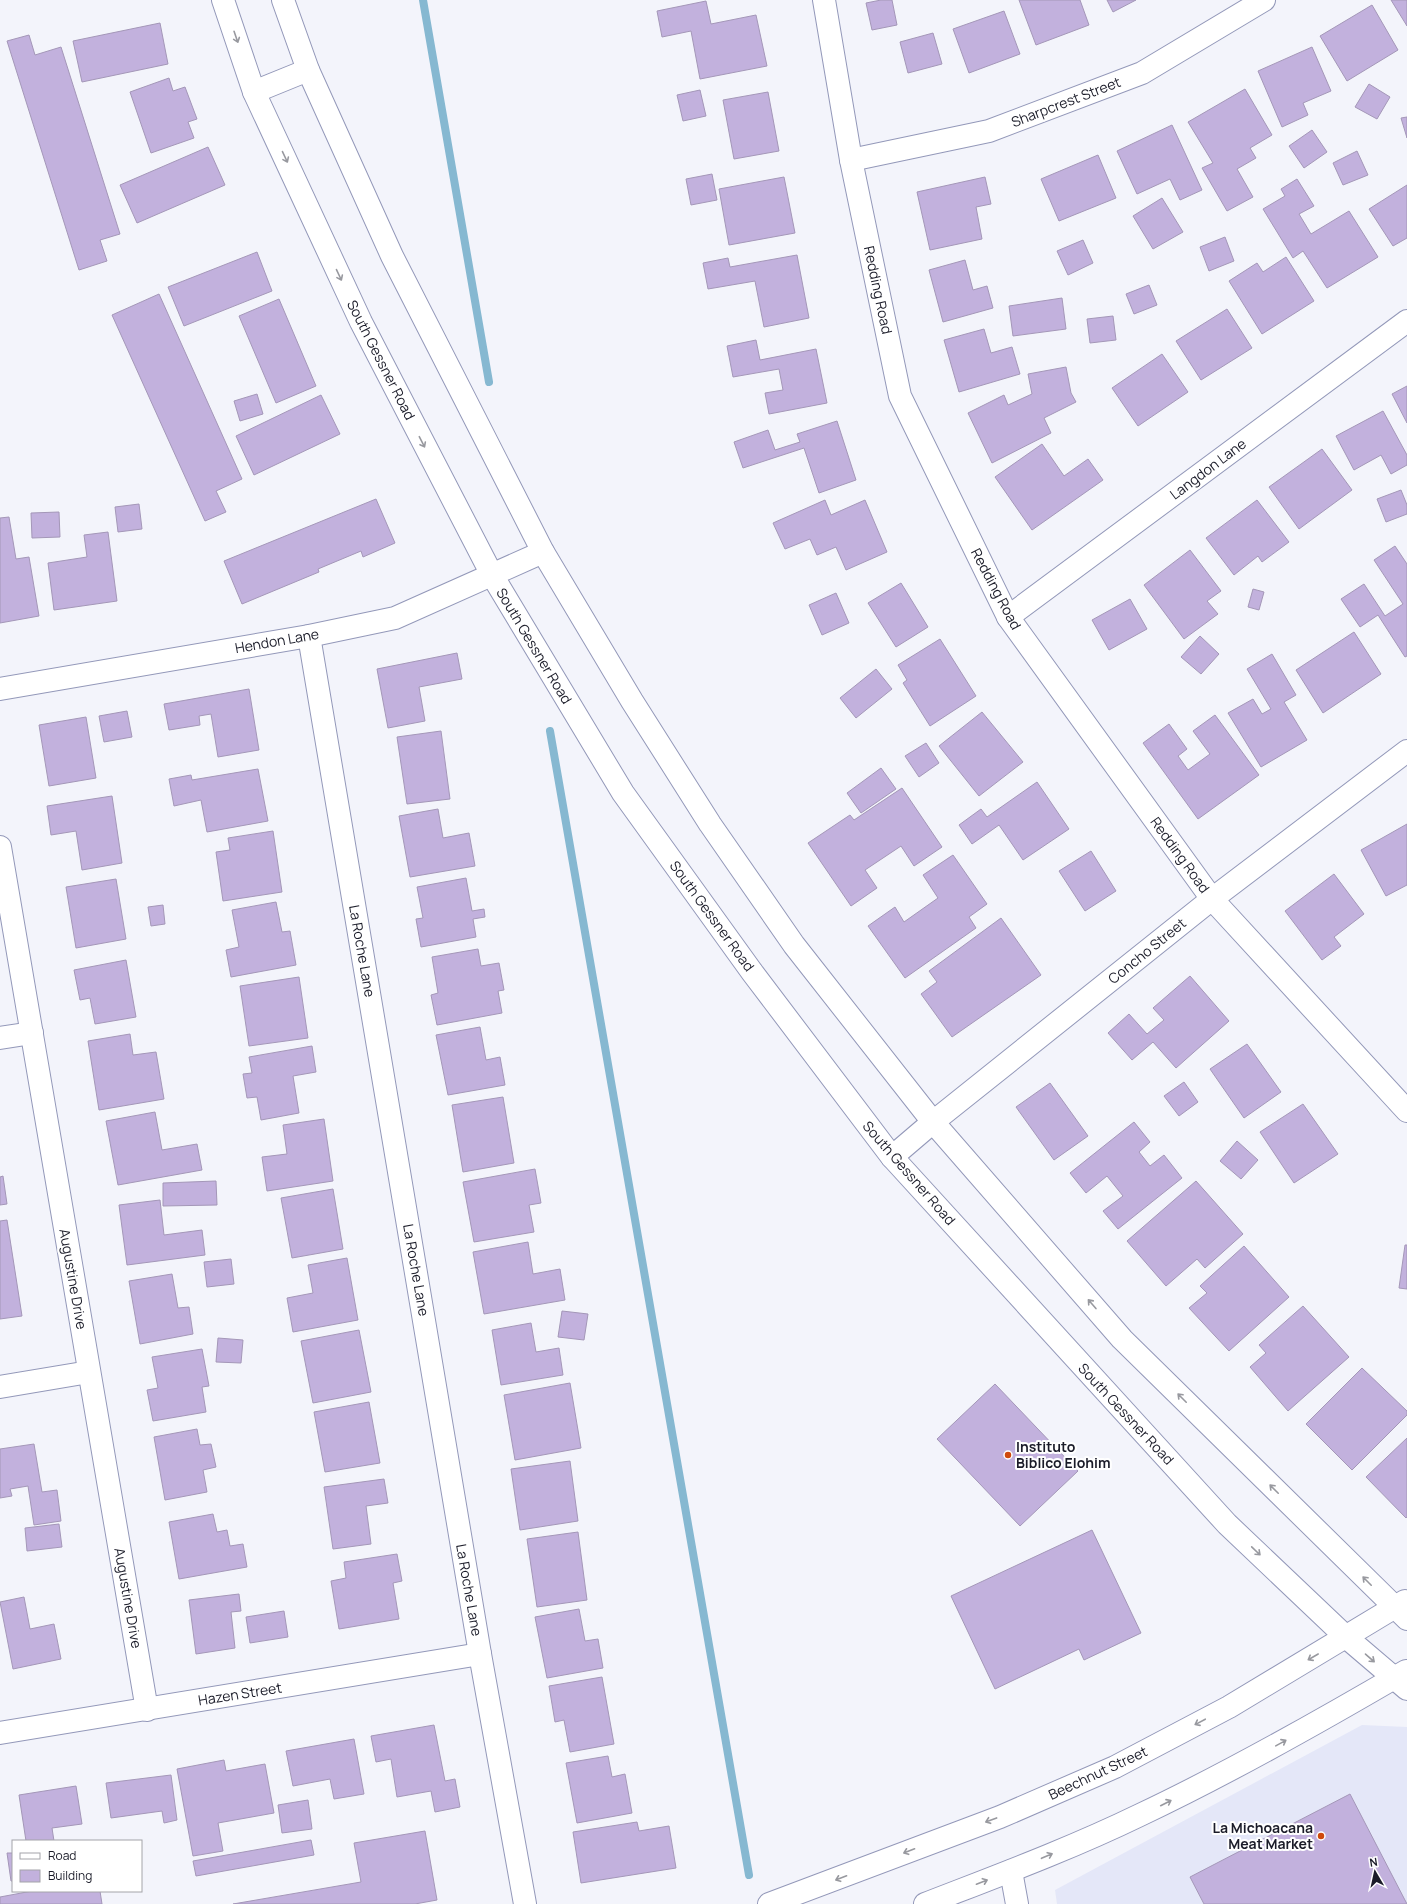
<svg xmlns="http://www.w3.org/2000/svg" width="1407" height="1904" viewBox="0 0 1407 1904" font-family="Manrope,sans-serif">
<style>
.built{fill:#e4e7f8}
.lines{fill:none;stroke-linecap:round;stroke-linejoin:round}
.stream{stroke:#86b8d1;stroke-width:8}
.building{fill:#c2b1dd;stroke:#a497b8}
.street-casing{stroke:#9398b9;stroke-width:24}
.secondary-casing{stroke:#9398b9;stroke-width:24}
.street{stroke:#fff;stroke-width:22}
.secondary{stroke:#fff;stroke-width:22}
.oneway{stroke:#98999f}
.poi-dot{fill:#cf490b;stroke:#fff;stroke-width:1.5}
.labels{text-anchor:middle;stroke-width:4;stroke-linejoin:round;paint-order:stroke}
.street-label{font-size:14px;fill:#1b1c29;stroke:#fff}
.poi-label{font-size:14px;font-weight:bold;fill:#1b1c29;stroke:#fff;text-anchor:start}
</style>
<rect width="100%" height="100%" fill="#f3f4fb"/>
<!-- built -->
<polygon class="built" points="1362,1725 1407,1727 1407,1904 1057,1904 1055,1890"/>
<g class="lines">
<!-- stream -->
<g class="stream">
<polyline points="423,0 489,382"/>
<polyline points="550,731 749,1875"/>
</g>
</g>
<!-- building -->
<g class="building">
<polygon points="881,0 892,0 897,25 872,30 866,3"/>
<polygon points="1019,0 1080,0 1089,25 1036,45"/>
<polygon points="1107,0 1136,0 1113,12"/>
<polygon points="1391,0 1407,0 1407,26"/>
<polygon points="706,1 711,24 756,15 767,66 700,79 691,31 662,37 657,11"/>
<polygon points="1372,5 1398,50 1347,81 1320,36"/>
<polygon points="1004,11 1020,54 969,73 953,29"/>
<polygon points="160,23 168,64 82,82 73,41"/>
<polygon points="933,33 942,64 908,73 900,42"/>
<polygon points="29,35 35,55 61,47 120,234 100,240 107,261 79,270 7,41"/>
<polygon points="1312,47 1331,91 1303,103 1308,115 1282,127 1258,71"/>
<polygon points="169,78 173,91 185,87 197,119 188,122 194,138 151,153 130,92"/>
<polygon points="1369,84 1390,97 1377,119 1355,107"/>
<polygon points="1245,89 1272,135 1250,148 1256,158 1237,169 1253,197 1227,211 1202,168 1213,163 1188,122"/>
<polygon points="700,90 706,116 683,121 677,95"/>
<polygon points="768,92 779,151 734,159 723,100"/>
<polygon points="1407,117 1407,138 1401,118"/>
<polygon points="1172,125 1202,190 1180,200 1170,179 1137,194 1117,151"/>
<polygon points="1312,130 1327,152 1304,168 1289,146"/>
<polygon points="208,147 225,185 137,223 120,185"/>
<polygon points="1357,151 1368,175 1343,185 1333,163"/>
<polygon points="1098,155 1116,198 1059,221 1041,179"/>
<polygon points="712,174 717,200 691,205 686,179"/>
<polygon points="784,177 795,233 729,245 719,189"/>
<polygon points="985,177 991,204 976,207 982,239 930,250 917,192"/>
<polygon points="1297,179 1314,206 1299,214 1311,234 1349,211 1378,257 1327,288 1303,251 1293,258 1263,209 1285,196 1281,189"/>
<polygon points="1407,185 1407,238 1393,246 1369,209"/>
<polygon points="1162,198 1183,232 1153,249 1133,216"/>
<polygon points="1225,237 1234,261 1209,271 1200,247"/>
<polygon points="1083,240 1093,263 1068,275 1057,251"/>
<polygon points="257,252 272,291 184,326 168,287"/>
<polygon points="797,255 809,318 764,327 755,281 708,289 703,263 728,258 730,267"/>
<polygon points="1286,257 1314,301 1262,334 1229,281 1257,263 1263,272"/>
<polygon points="965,260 973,290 987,286 993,308 943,322 929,270"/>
<polygon points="1149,285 1157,305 1134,314 1126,294"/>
<polygon points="159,294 242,479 216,491 226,512 205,521 112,315"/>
<polygon points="1062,298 1066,329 1013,336 1009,306"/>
<polygon points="279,299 316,386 276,403 239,316"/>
<polygon points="1227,309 1252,348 1201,380 1176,341"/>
<polygon points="1113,316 1116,340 1090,343 1087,319"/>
<polygon points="984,329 991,353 1012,347 1020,374 959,392 944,340"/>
<polygon points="756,340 760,360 816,349 827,403 769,414 765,393 783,390 779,369 733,377 727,346"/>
<polygon points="1162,354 1188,392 1138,426 1112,388"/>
<polygon points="1066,367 1071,393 1076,402 1044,418 1051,433 992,463 968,413 1004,395 1008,405 1032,394 1028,374"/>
<polygon points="1407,386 1407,423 1392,394"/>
<polygon points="257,394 263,414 240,421 234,401"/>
<polygon points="321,395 340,434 254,475 236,436"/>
<polygon points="1383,411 1407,455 1407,465 1391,474 1381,455 1354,470 1336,436"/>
<polygon points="837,421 856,480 819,493 804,448 743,468 734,442 768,430 775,450 800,442 797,434"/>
<polygon points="1042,444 1064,476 1088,459 1103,480 1032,530 995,477"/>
<polygon points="1322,449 1352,490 1299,529 1269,487"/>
<polygon points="1401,490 1407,505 1407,514 1386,522 1377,499"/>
<polygon points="376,499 395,543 363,557 361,551 318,569 319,572 242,604 224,561"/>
<polygon points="825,500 831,515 865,500 887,552 846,570 836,547 817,555 810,539 785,549 773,523"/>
<polygon points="1257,500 1289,542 1262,562 1258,556 1234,575 1206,538"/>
<polygon points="139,504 142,529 118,532 115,507"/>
<polygon points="59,512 60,537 32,538 31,513"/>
<polygon points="9,517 16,559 29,557 39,616 0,623 0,518"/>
<polygon points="108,532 117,601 54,610 48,563 87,557 84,535"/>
<polygon points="1395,546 1407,564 1407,656 1405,657 1378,615 1360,627 1341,599 1364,584 1385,616 1403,604 1374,560"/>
<polygon points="1190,550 1221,591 1207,601 1218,614 1184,639 1144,585"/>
<polygon points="901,583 928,627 896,647 868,603"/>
<polygon points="1253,589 1264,592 1259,610 1248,607"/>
<polygon points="836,593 849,623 822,635 809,605"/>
<polygon points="1130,599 1147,629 1109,650 1092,620"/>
<polygon points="1354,632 1381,674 1323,713 1296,670"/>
<polygon points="1200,636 1219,654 1201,674 1181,657"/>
<polygon points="940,639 976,696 930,726 903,683 907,680 898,665"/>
<polygon points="457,653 462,679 419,687 425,721 388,728 377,669"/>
<polygon points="1272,654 1296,695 1284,702 1307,740 1261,767 1228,713 1253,699 1262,714 1271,709 1247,669"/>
<polygon points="876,669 892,689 856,718 840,698"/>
<polygon points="249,689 259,750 218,757 211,714 199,716 200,725 169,730 164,704"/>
<polygon points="127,711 132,737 104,742 99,716"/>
<polygon points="982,712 1023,762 979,796 939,746"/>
<polygon points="1215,715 1259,775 1198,819 1143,743 1169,724 1187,749 1178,756 1188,770 1210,754 1193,731"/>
<polygon points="86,717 96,778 49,786 39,725"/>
<polygon points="441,731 450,799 407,804 397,737"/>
<polygon points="926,743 939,763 919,777 905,756"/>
<polygon points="881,768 896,789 861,813 847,793"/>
<polygon points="258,769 268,821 207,832 201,800 174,806 169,779 191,775 192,780"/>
<polygon points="1037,782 1069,829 1023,860 999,825 972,844 959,825 981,809 987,817"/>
<polygon points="902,788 942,847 914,866 901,846 865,870 877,888 851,906 808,843 850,815 854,820"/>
<polygon points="112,796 122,863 82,870 76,831 51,835 47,806"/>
<polygon points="438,809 443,838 469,833 475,866 410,877 399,816"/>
<polygon points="1407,824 1407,885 1386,896 1361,850"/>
<polygon points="273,831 282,892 223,901 216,852 230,850 228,838"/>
<polygon points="1091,851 1116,891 1085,911 1059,871"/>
<polygon points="953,855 987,904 969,917 976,928 905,978 868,926 895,907 904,922 938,898 923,875"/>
<polygon points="1334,874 1364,914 1334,937 1341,946 1322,960 1285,911"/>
<polygon points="466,878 472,911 484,909 485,917 473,919 476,937 421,947 416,919 423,918 417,887"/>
<polygon points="116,879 126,939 76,948 66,887"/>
<polygon points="276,902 282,932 290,931 296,965 231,977 226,950 239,947 232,910"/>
<polygon points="163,905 165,924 151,926 148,907"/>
<polygon points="1001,918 1041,975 952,1037 921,994 937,982 929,971"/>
<polygon points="478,949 481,966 499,963 504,990 498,991 502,1013 437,1025 431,995 438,993 432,957"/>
<polygon points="126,960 136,1017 95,1024 90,998 80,1000 74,970"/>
<polygon points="1190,976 1229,1021 1176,1068 1153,1042 1132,1060 1108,1033 1129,1014 1147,1034 1164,1020 1153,1008"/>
<polygon points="299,977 308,1038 249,1046 240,986"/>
<polygon points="480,1027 486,1060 500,1057 505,1085 448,1095 436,1035"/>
<polygon points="130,1034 133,1055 156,1052 164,1099 99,1110 88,1041"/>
<polygon points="1247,1044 1281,1092 1244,1118 1210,1069"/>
<polygon points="312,1046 316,1072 293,1076 299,1113 261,1120 257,1097 247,1098 243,1074 252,1073 249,1057"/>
<polygon points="1184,1082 1198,1102 1179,1116 1164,1096"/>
<polygon points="1050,1083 1088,1136 1054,1160 1016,1107"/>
<polygon points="503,1097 514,1163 463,1172 452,1105"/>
<polygon points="1303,1104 1338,1154 1294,1183 1260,1132"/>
<polygon points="155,1112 162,1150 197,1144 202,1170 118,1185 106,1121"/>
<polygon points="324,1119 333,1181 267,1191 262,1157 287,1154 283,1125"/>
<polygon points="1134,1122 1150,1142 1139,1152 1150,1166 1164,1155 1182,1178 1118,1229 1103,1211 1123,1196 1107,1176 1086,1193 1070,1173"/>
<polygon points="1237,1141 1258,1160 1241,1179 1220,1161"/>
<polygon points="535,1169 541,1203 529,1205 534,1232 474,1242 463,1182"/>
<polygon points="3,1176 7,1204 0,1205 0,1177"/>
<polygon points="216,1181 217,1205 163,1206 163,1183"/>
<polygon points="1196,1181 1243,1234 1205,1268 1197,1259 1166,1286 1127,1241"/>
<polygon points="333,1189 343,1249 292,1258 281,1198"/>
<polygon points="160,1200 164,1235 202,1230 205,1255 127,1265 119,1205"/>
<polygon points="7,1220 22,1316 0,1319 0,1221"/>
<polygon points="528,1242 533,1274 560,1269 565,1300 484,1314 473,1252"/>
<polygon points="1405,1245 1407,1245 1407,1289 1399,1288"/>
<polygon points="1244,1246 1289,1297 1229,1351 1189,1308 1207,1293 1200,1286"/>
<polygon points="347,1258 358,1320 293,1332 287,1298 313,1293 308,1265"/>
<polygon points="231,1259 234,1284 207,1287 204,1262"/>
<polygon points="172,1274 178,1308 189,1307 193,1334 140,1344 129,1281"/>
<polygon points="1303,1306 1349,1357 1288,1411 1250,1367 1266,1353 1259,1345"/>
<polygon points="562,1311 588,1314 584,1340 558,1337"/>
<polygon points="531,1323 536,1352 559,1348 563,1375 501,1385 492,1330"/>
<polygon points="359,1330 371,1392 313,1403 301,1341"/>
<polygon points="218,1338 243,1340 241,1363 216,1362"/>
<polygon points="202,1349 209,1386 202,1387 206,1412 153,1421 147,1390 158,1388 152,1357"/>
<polygon points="1362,1368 1407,1411 1407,1415 1352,1470 1306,1424"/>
<polygon points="570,1383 581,1448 515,1460 504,1395"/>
<polygon points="995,1384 1078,1471 1020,1526 937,1439"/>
<polygon points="369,1402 380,1463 325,1472 314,1412"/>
<polygon points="197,1429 200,1445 211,1444 216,1467 203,1470 207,1492 165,1500 154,1437"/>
<polygon points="1407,1438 1407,1517 1406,1518 1366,1477"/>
<polygon points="34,1444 42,1492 57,1490 61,1521 34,1525 28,1486 10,1489 12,1496 0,1498 0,1449"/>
<polygon points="570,1461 578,1521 520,1530 511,1469"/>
<polygon points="384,1479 388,1503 366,1506 371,1544 333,1549 324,1487"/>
<polygon points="213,1514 217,1532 227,1530 230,1546 243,1544 247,1567 179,1579 169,1522"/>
<polygon points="59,1524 62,1547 27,1551 25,1528"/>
<polygon points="1092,1530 1141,1633 1084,1660 1079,1649 995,1689 951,1596"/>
<polygon points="578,1532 587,1600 537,1607 527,1539"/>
<polygon points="397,1554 402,1581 393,1583 399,1619 339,1629 331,1581 346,1578 344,1562"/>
<polygon points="239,1594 241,1611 231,1612 235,1648 196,1654 189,1600"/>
<polygon points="24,1597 30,1629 54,1624 61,1659 13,1669 0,1602"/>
<polygon points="579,1609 585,1641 598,1639 603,1668 547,1678 535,1617"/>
<polygon points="284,1611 288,1637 250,1643 246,1617"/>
<polygon points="602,1677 614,1744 570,1752 564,1720 555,1722 549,1686"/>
<polygon points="434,1725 445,1781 455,1779 460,1807 435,1812 431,1791 397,1797 391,1759 376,1762 371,1736"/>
<polygon points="354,1739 364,1794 334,1799 330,1779 293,1786 286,1751"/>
<polygon points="608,1756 612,1777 625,1774 632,1813 577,1823 566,1763"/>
<polygon points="224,1760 226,1771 265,1764 274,1813 218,1823 223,1851 193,1856 177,1769"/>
<polygon points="171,1775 177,1820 164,1823 162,1811 111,1818 106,1783"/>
<polygon points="76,1786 82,1824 52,1828 54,1841 26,1841 19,1795"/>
<polygon points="1350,1794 1407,1904 1204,1904 1190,1877"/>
<polygon points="308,1800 312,1829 282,1833 278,1805"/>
<polygon points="637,1822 639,1831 669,1826 676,1868 581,1883 573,1832"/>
<polygon points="425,1831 437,1900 415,1904 233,1904 361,1882 354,1843"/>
<polygon points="311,1840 314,1855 196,1876 193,1861"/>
<polygon points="7,1853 13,1853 13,1881 11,1881"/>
<polygon points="32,1891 100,1891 102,1904 0,1904 0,1897"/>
</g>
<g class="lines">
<!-- street casing -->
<g class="street-casing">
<g id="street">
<polyline points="824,0 851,160 900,396 1008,617 1212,899 1407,1111"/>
<polyline points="851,160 989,131 1142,73 1264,0"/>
<polyline points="1008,617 1407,321"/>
<polyline points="309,636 480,1654 525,1904"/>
<polyline points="0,689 309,636 395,618 543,552"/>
<polyline points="0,847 147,1710"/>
<polyline points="0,1038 32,1033"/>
<polyline points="892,1157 933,1122 1212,899 1407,751"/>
<polyline points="0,1387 89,1372"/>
<polyline points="0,1733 480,1654"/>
<polyline points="1011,1871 1017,1904"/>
</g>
</g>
<!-- secondary casing -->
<g class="secondary-casing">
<g id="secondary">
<polyline points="223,0 254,92 361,322 492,575 623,793 752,972 892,1157 1227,1524 1346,1637 1407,1689"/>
<polyline points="283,0 308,70 392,256 543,552 632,701 710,824 794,945 933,1122 1122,1339 1407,1619"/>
<polyline points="254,92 308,70"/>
<polyline points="769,1904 1000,1817 1115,1767 1229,1707 1405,1601"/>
<path d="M 925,1904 C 997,1876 1070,1849 1140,1815 C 1231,1772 1319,1722 1406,1671"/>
</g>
</g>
<!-- street -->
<use href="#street" class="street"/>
<!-- secondary -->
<use href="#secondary" class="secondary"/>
</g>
<!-- one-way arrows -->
<defs><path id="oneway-shaft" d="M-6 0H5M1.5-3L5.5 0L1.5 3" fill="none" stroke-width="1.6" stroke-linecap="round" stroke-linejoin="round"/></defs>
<g class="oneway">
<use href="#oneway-shaft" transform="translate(236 37) rotate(71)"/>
<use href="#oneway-shaft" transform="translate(285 157) rotate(65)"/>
<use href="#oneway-shaft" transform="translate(339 275) rotate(65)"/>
<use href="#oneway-shaft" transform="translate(422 442) rotate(63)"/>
<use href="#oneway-shaft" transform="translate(1092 1304) rotate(-131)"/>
<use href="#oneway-shaft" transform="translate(1182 1398) rotate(-135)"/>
<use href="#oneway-shaft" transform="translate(1274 1489) rotate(-135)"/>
<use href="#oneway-shaft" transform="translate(1256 1551) rotate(44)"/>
<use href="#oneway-shaft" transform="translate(1367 1581) rotate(-135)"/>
<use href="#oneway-shaft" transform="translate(1313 1657) rotate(150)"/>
<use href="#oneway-shaft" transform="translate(1370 1658) rotate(41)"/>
<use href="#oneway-shaft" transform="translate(1200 1722) rotate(152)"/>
<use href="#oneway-shaft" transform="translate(1281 1743) rotate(-29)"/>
<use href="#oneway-shaft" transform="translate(1166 1803) rotate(-27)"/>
<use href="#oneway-shaft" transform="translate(991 1820) rotate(160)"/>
<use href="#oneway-shaft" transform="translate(909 1851) rotate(159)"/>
<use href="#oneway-shaft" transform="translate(1047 1856) rotate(-23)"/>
<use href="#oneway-shaft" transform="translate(841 1878) rotate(159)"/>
<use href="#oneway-shaft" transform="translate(982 1882) rotate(-21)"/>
</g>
<!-- markers -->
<g class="poi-dot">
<circle cx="1008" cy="1455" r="4"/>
<circle cx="1321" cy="1836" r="4"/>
</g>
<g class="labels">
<!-- street labels -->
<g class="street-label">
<text transform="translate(1066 102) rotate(-21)" y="5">Sharpcrest Street</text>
<text transform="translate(878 290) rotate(78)" y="5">Redding Road</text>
<text transform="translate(381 360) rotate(63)" y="5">South Gessner Road</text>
<text transform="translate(1208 469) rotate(-37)" y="5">Langdon Lane</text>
<text transform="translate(996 589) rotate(62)" y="5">Redding Road</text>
<text transform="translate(277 641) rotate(-10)" y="5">Hendon Lane</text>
<text transform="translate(534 646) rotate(59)" y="5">South Gessner Road</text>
<text transform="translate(1180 855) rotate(54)" y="5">Redding Road</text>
<text transform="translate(712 916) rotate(54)" y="5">South Gessner Road</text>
<text transform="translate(362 951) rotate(80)" y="5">La Roche Lane</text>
<text transform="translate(1147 951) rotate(-39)" y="5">Concho Street</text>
<text transform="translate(909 1173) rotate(49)" y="5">South Gessner Road</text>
<text transform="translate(416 1270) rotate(80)" y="5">La Roche Lane</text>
<text transform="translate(73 1279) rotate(80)" y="5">Augustine Drive</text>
<text transform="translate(1126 1414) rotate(47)" y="5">South Gessner Road</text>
<text transform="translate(469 1590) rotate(80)" y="5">La Roche Lane</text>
<text transform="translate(128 1598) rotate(80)" y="5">Augustine Drive</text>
<text transform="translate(240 1694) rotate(-9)" y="5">Hazen Street</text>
<text transform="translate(1098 1773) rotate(-25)" y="5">Beechnut Street</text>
</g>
<!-- poi labels -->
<g class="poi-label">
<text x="1016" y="1452">Instituto<tspan x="1016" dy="16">Biblico Elohim</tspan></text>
<text x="1313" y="1833" text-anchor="end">La Michoacana<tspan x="1313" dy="16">Meat Market</tspan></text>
</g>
</g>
<!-- legend -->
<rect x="12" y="1840" width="130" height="52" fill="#ffffff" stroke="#a4a4a9"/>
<rect x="20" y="1853" width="20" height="6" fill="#ffffff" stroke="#a4a4a9"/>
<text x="48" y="1860" font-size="12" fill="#1b1c29">Road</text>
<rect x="20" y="1870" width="20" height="12" fill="#c2b1dd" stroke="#a4a4a9"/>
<text x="48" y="1880" font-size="12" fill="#1b1c29">Building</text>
<!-- north arrow -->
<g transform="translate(1375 1872) rotate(351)" stroke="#ffffff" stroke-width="3" paint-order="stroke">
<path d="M0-3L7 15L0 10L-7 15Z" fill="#1b1c29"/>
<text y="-6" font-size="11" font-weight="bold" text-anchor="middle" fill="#1b1c29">N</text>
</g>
</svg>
